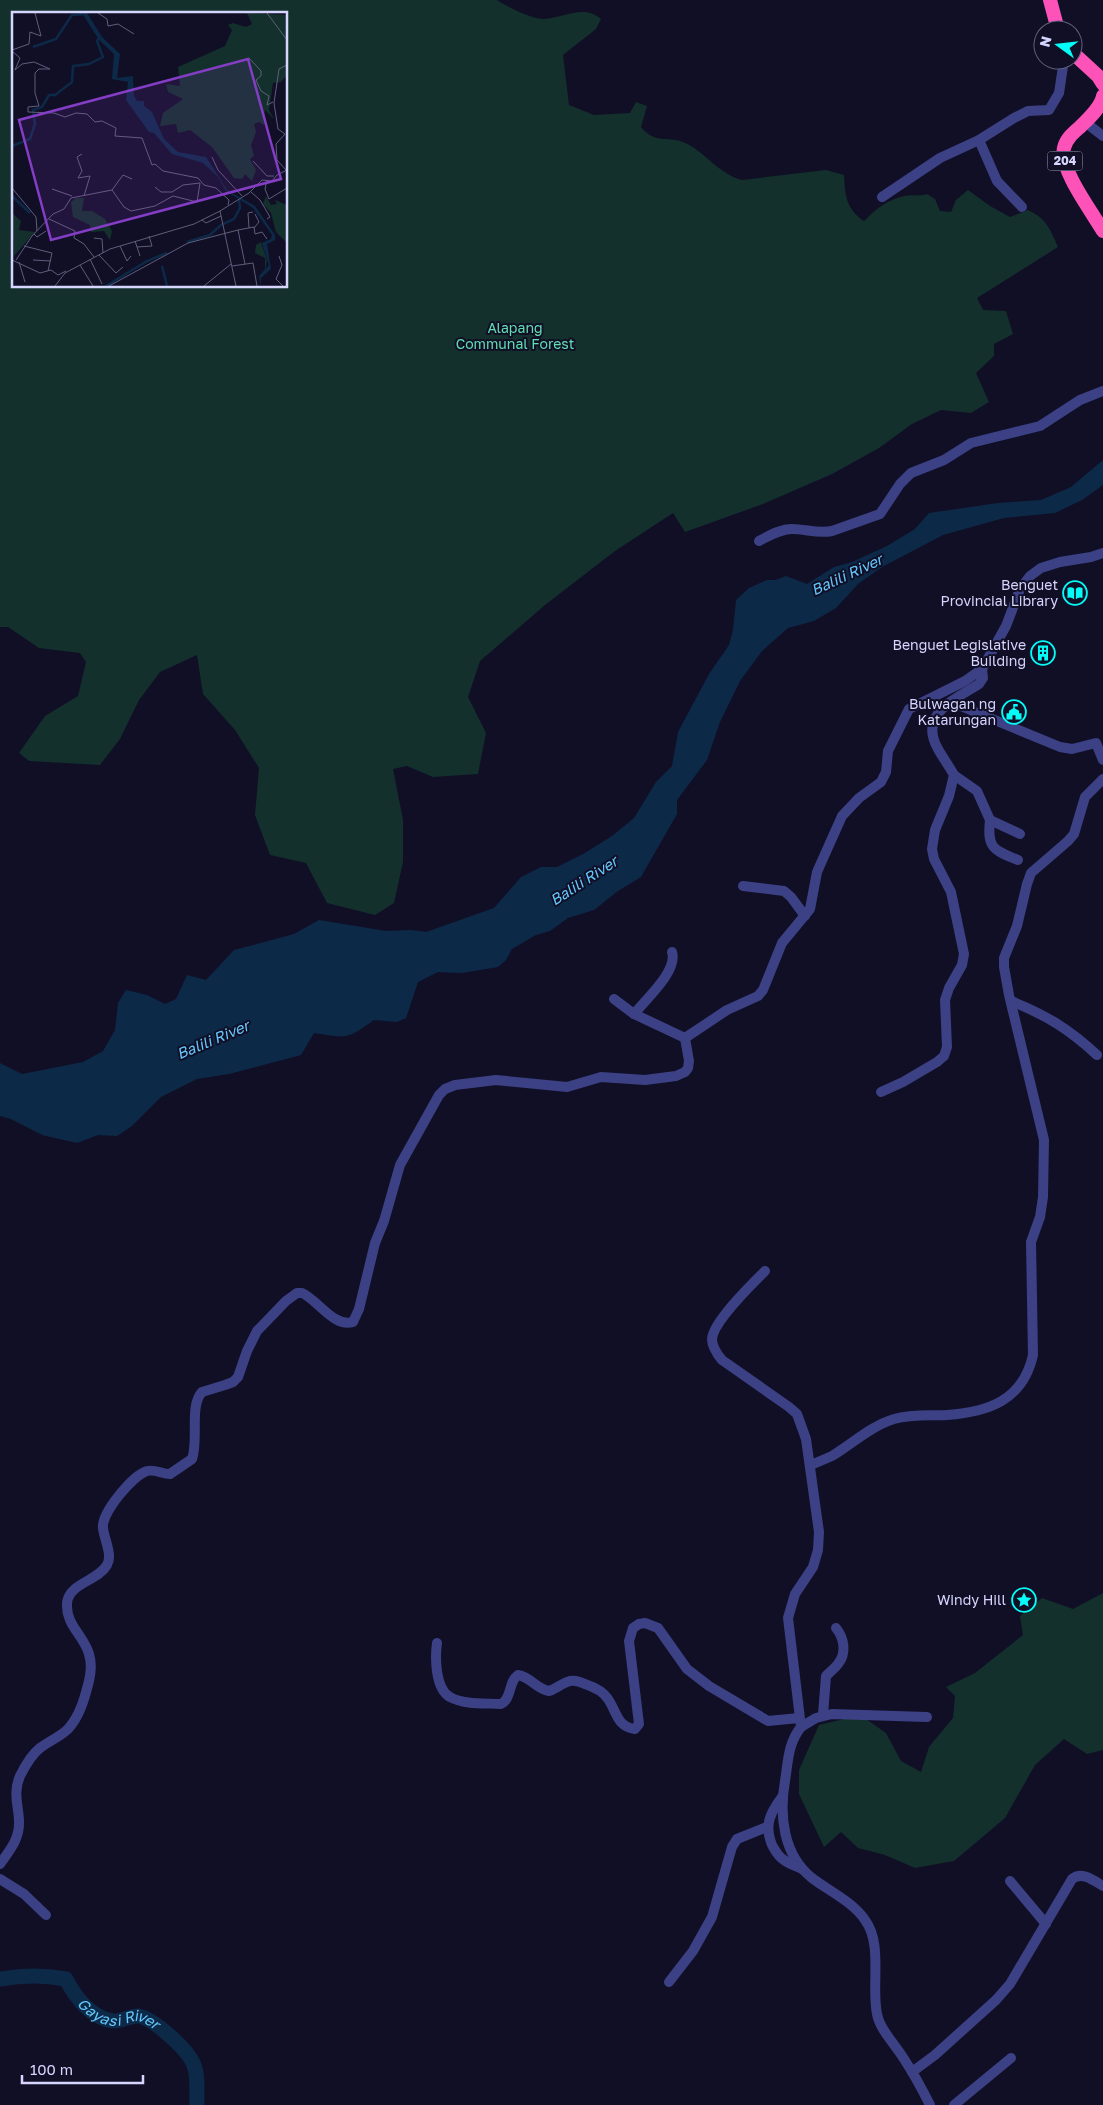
<svg xmlns="http://www.w3.org/2000/svg" width="1103" height="2105" viewBox="0 0 1103 2105" font-family="'Golos Text',sans-serif">
<style>
.green{fill:#13302c;fill-rule:evenodd}
.water{fill:#0d2948}
.lines{fill:none;stroke-linecap:round;stroke-linejoin:round}
.river{stroke:#0d2948;stroke-width:15}
.minor{stroke:#3b4184;stroke-width:10}
.highway{stroke:#fd52b8;stroke-width:14}
.labels{text-anchor:middle;stroke-width:4;stroke-linejoin:round;paint-order:stroke}
.shield{fill:#110f26;stroke:#9a9abd;stroke-width:1}
.shield-label{font-size:12px;font-weight:bold;fill:#d5d5fe}
.park-label{font-size:14px;fill:#61dfb1;stroke:#110f26}
.poi-label{font-size:14px;fill:#d5d5fe;stroke:#110f26;text-anchor:end}
.water-label{font-size:15px;font-style:italic;fill:#64c8fd;stroke:#110f26}
.inset-river{fill:none;stroke:#0d2948;stroke-width:2.5}
.inset-road{fill:none;stroke:#5f5e7c;stroke-width:1}
.view{fill:#843dc5;fill-opacity:0.15;stroke:#843dc5;stroke-width:2.5}
.inset-edge{fill:none;stroke:#d5d5fe;stroke-width:2.5}
</style>
<rect width="100%" height="100%" fill="#110f26"/>
<!-- green -->
<g class="green">
<path d="M 0,0 L 497,0 C 507,7 532,19 544,19 C 564,18 583,4 601,19 L 596,29 L 563,55 L 569,105 L 594,115 L 630,113 L 636,102 L 647,106 L 641,127 C 655,144 666,136 683,142 C 705,151 718,174 742,180 L 826,170 L 844,175 C 845,195 846,209 864,221 C 876,209 887,200 904,196 C 912,194 919,197 927,194 L 935,199 L 940,211 L 951,212 L 956,200 L 968,190 L 990,206 L 1010,217 L 1028,210 C 1047,219 1050,229 1058,247 L 977,298 L 983,310 L 1006,311 L 1013,334 L 994,344 L 994,356 L 976,373 L 989,402 L 971,413 L 941,410 L 912,424 L 879,448 L 832,474 L 763,504 L 685,532 L 673,513 L 615,551 L 545,605 L 480,661 L 468,697 L 486,733 L 478,774 L 433,777 L 407,766 L 393,769 L 403,820 L 403,862 L 394,903 L 375,915 L 327,903 L 306,863 L 270,855 L 255,815 L 259,768 L 235,730 L 203,694 L 197,655 L 160,672 L 139,700 L 120,739 L 100,765 L 29,761 L 19,753 L 45,716 L 78,696 L 86,662 L 80,653 L 39,648 L 8,627 L 0,627 ZM 14,14 L 286,14 L 286,286 L 14,286 Z"/>
<polygon points="1103,1593 1103,1750 1087,1754 1064,1739 1035,1765 1005,1818 954,1861 915,1868 885,1855 858,1848 841,1832 824,1847 799,1794 799,1770 819,1725 844,1719 863,1717 886,1733 901,1761 921,1772 929,1747 953,1718 955,1696 946,1687 975,1673 1023,1635 1020,1616 1042,1598 1073,1609"/>
</g>
<!-- water -->
<path class="water" d="M 1103,460 L 1103,485 L 1082,500 L 1055,513 L 1004,518 L 943,535 L 882,567 L 858,584 L 836,608 L 814,621 L 788,628 L 762,651 L 740,681 L 720,722 L 707,760 L 677,800 L 677,814 L 641,877 L 618,891 L 594,910 L 568,918 L 550,931 L 536,935 L 512,949 L 506,960 L 498,967 L 462,973 L 438,972 L 418,982 L 406,1018 L 397,1022 L 374,1020 C 346,1040 348,1038 314,1033 L 301,1055 L 229,1074 L 197,1079 L 161,1097 L 132,1126 L 117,1136 L 98,1135 L 77,1143 L 42,1135 L 11,1119 L 0,1116 L 0,1063 L 22,1074 L 83,1062 L 103,1051 L 115,1030 L 118,1003 L 126,990 L 147,995 L 165,1004 L 176,999 L 187,975 L 206,980 L 234,950 L 294,934 L 319,920 L 386,931 L 411,930 L 426,932 L 494,908 L 521,877 L 541,867 L 557,867 L 583,854 L 612,836 L 634,818 L 656,782 L 672,766 L 678,732 L 709,674 L 729,645 L 733,630 L 736,600 L 749,588 L 767,580 L 776,580 L 786,576 L 807,584 L 834,567 L 852,562 L 887,546 L 915,529 L 929,513 L 998,503 L 1041,500 L 1071,487 Z"/>
<g class="lines">
<!-- river -->
<path class="river" id="s1" d="M 0,1979 C 23,1975 44,1975 66,1979 C 75,1997 91,2018 113,2021 C 121,2022 131,2015 139,2016 C 154,2019 187,2049 193,2063 C 199,2075 196,2092 197,2105"/>
<!-- minor -->
<g class="minor">
<polyline points="1085,122 1103,136"/>
<polyline points="979,140 997,181 1022,207"/>
<polyline points="882,197 940,158 979,140 1014,118 1028,111 1049,110 1059,93 1064,60"/>
<path d="M 759,541 C 769,536 780,529 792,529 C 806,529 818,534 832,531 L 880,514 L 900,484 L 911,473 L 944,460 L 971,443 L 1040,426 L 1080,400 L 1103,391"/>
<polyline points="951,702 1060,747 1072,749 1096,743 1103,760"/>
<polyline points="954,775 977,791 990,820 1020,834"/>
<path d="M 990,820 C 987,848 993,850 1018,860"/>
<polyline points="743,886 784,891 791,897 805,916"/>
<polyline points="614,999 634,1014 685,1038"/>
<path d="M 1011,1001 C 1046,1015 1069,1029 1097,1055"/>
<path d="M 634,1014 C 646,999 678,971 672,952"/>
<path d="M 881,1092 L 903,1082 L 937,1062 L 944,1056 L 947,1047 L 945,1000 L 949,988 L 962,965 L 964,954 L 951,892 L 934,859 L 932,849 L 935,830 L 949,796 L 954,775 C 949,766 943,758 938,749 C 918,714 954,700 979,684 L 983,678 L 982,669"/>
<path d="M 765,1271 C 752,1284 713,1322 712,1339 C 712,1347 717,1354 722,1360 L 789,1407 L 797,1414 L 806,1439 L 819,1532 L 818,1550 L 813,1567 L 795,1594 L 788,1618 L 801,1727 C 788,1743 788,1762 785,1781 C 779,1815 783,1855 812,1878 C 829,1891 853,1902 865,1920 C 883,1944 871,1986 877,2014 C 880,2030 895,2044 904,2059 C 914,2074 922,2089 930,2105"/>
<path d="M 811,1465 C 818,1462 825,1459 832,1456 C 852,1444 871,1426 894,1419 C 912,1414 929,1416 947,1415 C 989,1412 1023,1400 1033,1355 L 1031,1242 L 1040,1217 L 1043,1197 L 1044,1140 L 1009,995 L 1004,967 L 1004,958 L 1017,926 L 1027,884 L 1031,873 L 1068,841 L 1074,834 L 1085,797 L 1103,779"/>
<path d="M 437,1643 C 435,1657 435,1689 450,1697 C 464,1705 485,1703 501,1704 C 512,1699 508,1682 518,1675 C 531,1677 536,1689 549,1691 C 556,1689 562,1683 570,1681 C 575,1680 581,1682 585,1684 C 594,1687 603,1691 608,1699 C 617,1712 617,1727 635,1729 L 639,1724 L 629,1641 L 633,1628 L 639,1624 L 645,1623 L 658,1628 L 687,1669 L 709,1686 L 768,1721 L 799,1718"/>
<path d="M 823,1715 L 826,1676 C 830,1672 835,1668 838,1664 C 847,1653 844,1638 836,1628"/>
<polyline points="801,1727 816,1718 832,1714 927,1717"/>
<path d="M 782,1797 C 770,1813 764,1825 772,1845 C 775,1850 778,1857 784,1860 C 789,1864 796,1866 802,1869"/>
<path d="M 0,1864 C 10,1850 20,1839 19,1820 C 18,1804 13,1792 20,1776 C 25,1766 31,1755 40,1748 C 49,1741 60,1737 68,1729 C 80,1716 85,1697 89,1681 C 99,1640 65,1633 67,1603 C 69,1583 98,1581 107,1565 C 113,1555 104,1539 103,1528 C 101,1513 133,1475 147,1471 C 155,1469 162,1474 170,1474 L 192,1459 C 199,1440 189,1406 202,1392 L 225,1385 L 233,1382 L 238,1377 L 247,1351 L 257,1331 L 286,1301 L 297,1293 L 302,1293 C 318,1300 334,1328 353,1322 L 359,1309 L 375,1243 L 384,1221 L 400,1165 L 439,1095 L 445,1089 L 455,1085 L 496,1080 L 567,1087 L 601,1077 L 645,1080 L 676,1076 L 685,1072 L 688,1068 L 689,1061 L 685,1038 L 727,1010 L 758,996 L 763,990 L 782,943 L 810,909 L 817,872 L 842,816 L 859,798 L 881,782 L 886,772 L 888,751 L 909,709 L 965,681 L 982,669 L 1006,626 L 1020,589 L 1030,576 L 1041,568 L 1060,562 L 1091,557 L 1103,553"/>
<polyline points="0,1879 24,1894 46,1915"/>
<polyline points="1010,1881 1046,1924"/>
<polyline points="669,1982 693,1951 712,1917 732,1847 737,1839 767,1827"/>
<path d="M 912,2072 L 935,2055 L 996,2000 L 1010,1984 L 1072,1879 C 1082,1871 1093,1880 1103,1886"/>
<polyline points="954,2105 1011,2058"/>
</g>
<!-- highway -->
<g class="highway">
<polyline points="1050,0 1058,30"/>
<polyline points="1073,53 1098,76 1103,84"/>
<path d="M 1103,96 C 1101,108 1088,119 1080,127 C 1073,133 1066,139 1064,148 C 1059,169 1092,212 1103,231"/>
</g>
</g>
<!-- icons -->
<defs>
<g id="library-ring" transform="scale(1.25)"><circle r="9.5" fill="#110f26" stroke="#04fcf8" stroke-width="1.5"/><path d="M-6-4Q-3-5.5-.7-3.5V5Q-3 3-6 4ZM6-4Q3-5.5 .7-3.5V5Q3 3 6 4Z" fill="#04fcf8"/></g>
<g id="building-ring" transform="scale(1.25)"><circle r="9.5" fill="#110f26" stroke="#04fcf8" stroke-width="1.5"/><path d="M-4-6H4V6H1V3H-1V6H-4ZM-2.5-4.3h1.7v1.8h-1.7ZM.8-4.3h1.7v1.8H.8ZM-2.5-1h1.7V.8h-1.7ZM.8-1h1.7V.8H.8Z" fill="#04fcf8"/></g>
<g id="civic-ring" transform="scale(1.25)"><circle r="9.5" fill="#110f26" stroke="#04fcf8" stroke-width="1.5"/><path d="M-.6-6.5H3V-4.5H.6V-3L4-1V1h2V6H-6V1h2V-1L-.6-3ZM-1.2 2.5V6h2.4V2.5Z" fill="#04fcf8"/></g>
<g id="sight-ring" transform="scale(1.25)"><circle r="9.5" fill="#110f26" stroke="#04fcf8" stroke-width="1.5"/><path d="M0-6L1.8-2.2L6-1.7L2.9 1.2L3.7 5.4L0 3.3L-3.7 5.4L-2.9 1.2L-6-1.7L-1.8-2.2Z" fill="#04fcf8"/></g>
</defs>
<g fill-rule="evenodd">
<use href="#library-ring" x="1075" y="593"/>
<use href="#building-ring" x="1043" y="653"/>
<use href="#civic-ring" x="1014" y="712"/>
<use href="#sight-ring" x="1024" y="1600"/>
</g>
<g class="labels">
<!-- shield labels -->
<rect class="shield" x="1047.5" y="151.5" width="35" height="19" rx="4"/>
<g class="shield-label">
<text x="1065" y="165">204</text>
</g>
<!-- park labels -->
<g class="park-label">
<text x="515" y="333">Alapang<tspan x="515" dy="16">Communal Forest</tspan></text>
</g>
<!-- poi labels -->
<g class="poi-label">
<text x="1058" y="590">Benguet<tspan x="1058" dy="16">Provincial Library</tspan></text>
<text x="1026" y="650">Benguet Legislative<tspan x="1026" dy="16">Building</tspan></text>
<text x="996" y="709">Bulwagan ng<tspan x="996" dy="16">Katarungan</tspan></text>
<text x="1006" y="1605">Windy Hill</text>
</g>
<!-- water labels -->
<g class="water-label">
<text transform="translate(847 575) rotate(-25)" y="5">Balili River</text>
<text transform="translate(584 881) rotate(-33)" y="5">Balili River</text>
<text transform="translate(213 1040) rotate(-23)" y="5">Balili River</text>
<text dy="5" stroke="none"><textPath href="#s1" startOffset="136">Gayasi River</textPath></text>
</g>
</g>
<!-- overview -->
<g transform="translate(12 12)">
<rect width="275" height="275" fill="#110f26"/>
<path d="M 235,1 L 275,3 L 275,63 L 269,70 L 261,71 L 257,98 L 262,107 L 253,98 L 252,113 L 247,110 L 242,112 L 244,120 L 239,133 L 242,144 L 238,147 L 244,158 L 240,169 L 233,162 L 230,167 L 222,166 L 200,135 L 178,118 L 166,121 L 164,112 L 148,114 L 151,101 L 171,87 L 156,80 L 154,72 L 168,74 L 166,55 L 213,34 L 220,18 L 216,13 L 221,11 L 234,15 L 240,12 ZM 254,184 L 259,193 L 265,192 L 263,188 L 275,193 L 275,231 L 264,220 L 259,201 L 251,192 ZM 64,186 L 72,186 L 70,199 L 80,199 L 93,207 L 100,219 L 98,228 L 92,219 L 79,220 L 78,213 L 61,205 L 59,190 ZM 0,201 L 9,209 L 7,218 L 23,220 L 2,244 ZM 249,230 L 255,248 L 253,260 L 253,246 L 243,241 L 244,233 Z" fill="#13302c"/>
<path d="M 70,1 L 75,1 L 90,25 L 108,42 L 105,66 L 121,64 L 122,84 L 125,89 L 132,89 L 132,94 L 140,100 L 152,127 L 166,140 L 194,145 L 215,178 L 243,194 L 263,223 L 263,228 L 255,232 L 259,257 L 249,266 L 249,274 L 247,264 L 257,253 L 250,231 L 259,227 L 260,223 L 241,196 L 214,179 L 206,165 L 191,151 L 160,142 L 142,121 L 137,120 L 114,88 L 116,70 L 100,67 L 102,42 L 87,28 Z" fill="#0d2948"/>
<path class="inset-river" d="M 21,35 L 44,27 L 60,3 L 72,2M 0,134 L 18,127 L 23,112 L 21,98 L 30,95 L 37,83 L 43,83 L 60,70 L 61,54 L 77,52 L 91,45 L 85,29 L 88,25M 0,184 L 18,201M 175,230 L 198,223 L 209,213 L 222,207 L 228,196 L 227,188M 150,254 L 155,274M 94,274 L 135,249 L 155,241"/>
<path class="inset-road" d="M 86,1 L 95,7 L 96,14 L 106,12 L 122,22M 255,1 L 275,28M 0,38 L 17,32 L 18,20 L 29,24 L 23,1M 0,39 L 8,46 L 3,58 L 10,52 L 22,50 L 38,57 L 27,57 L 23,61 L 23,81 L 27,94 L 16,95 L 16,100 L 42,101 L 53,105 L 64,101 L 75,102 L 83,110 L 90,109 L 104,116 L 103,124 L 130,126 L 140,153 L 143,152 L 151,159 L 186,166 L 192,173 L 204,176 L 217,188 L 216,193M 237,46 L 249,59 L 249,64 L 244,68 L 249,79 L 257,84 L 255,93 L 261,90M 70,142 L 65,145 L 70,159 L 66,166 L 78,164 L 72,184M 200,145 L 206,158 L 230,184M 241,149 L 255,164 L 262,164M 274,158 L 265,148 L 264,132 L 273,122 L 266,117 L 262,91 L 267,57 L 275,53M 255,168 L 253,177 L 257,187 L 275,176M 143,175 L 149,180 L 160,180 L 171,173 L 188,171M 0,176 L 24,205 L 25,219M 40,177 L 60,184M 100,178 L 112,195 L 119,199 L 143,194 L 161,184 L 185,190 L 188,171M 239,180 L 248,188 L 258,205 L 255,207M 37,207 L 63,219 L 62,226 L 72,232 L 82,245M 190,208 L 194,211 L 209,204M 237,216 L 236,201 L 241,200M 242,216 L 247,210 L 243,202M 226,218 L 242,215 L 243,222 L 250,220 L 255,227M 22,222 L 25,225 L 34,219M 82,226 L 90,227 L 91,241M 123,229 L 128,244M 12,234 L 40,241 L 36,259M 108,234 L 115,249 L 119,244M 125,235 L 140,234 L 137,224M 87,243 L 104,261 L 111,255M 267,244 L 270,253 L 264,267 L 271,274M 78,247 L 90,272M 0,248 L 28,261 L 39,258 L 46,263 L 54,259M 4,248 L 20,224 L 41,202 L 52,197 L 59,186 L 100,178 L 111,163 L 120,167M 21,248 L 39,249M 7,250 L 13,270M 68,253 L 81,274M 220,254 L 241,251 L 245,274M 43,274 L 53,261 L 98,237 L 182,212 L 208,199M 97,274 L 176,231 L 226,218 L 233,252M 192,274 L 219,252M 224,274 L 208,199 L 237,181 L 250,168 L 260,169 L 265,163 L 275,158"/>
<path class="view" d="M 236,47 L 269,167 L 39,228 L 7,108 Z"/>
<rect width="275" height="275" class="inset-edge"/>
</g>
<!-- north arrow -->
<g transform="translate(1058 45) rotate(285)"><circle r="24" fill="#110f26" stroke="#5f5e7c"/>
<path d="M0-4L9 19L0 12L-9 19Z" fill="#04fcf8"/>
<text y="-8" font-size="14" font-weight="bold" text-anchor="middle" fill="#d5d5fe">N</text>
</g>
<!-- scale -->
<path d="M22 2075v8h121v-8" fill="none" stroke="#d5d5fe" stroke-width="2.5"/>
<text x="30" y="2075" font-size="15" fill="#d5d5fe" stroke="#110f26" stroke-width="4" paint-order="stroke">100 m</text>
</svg>
